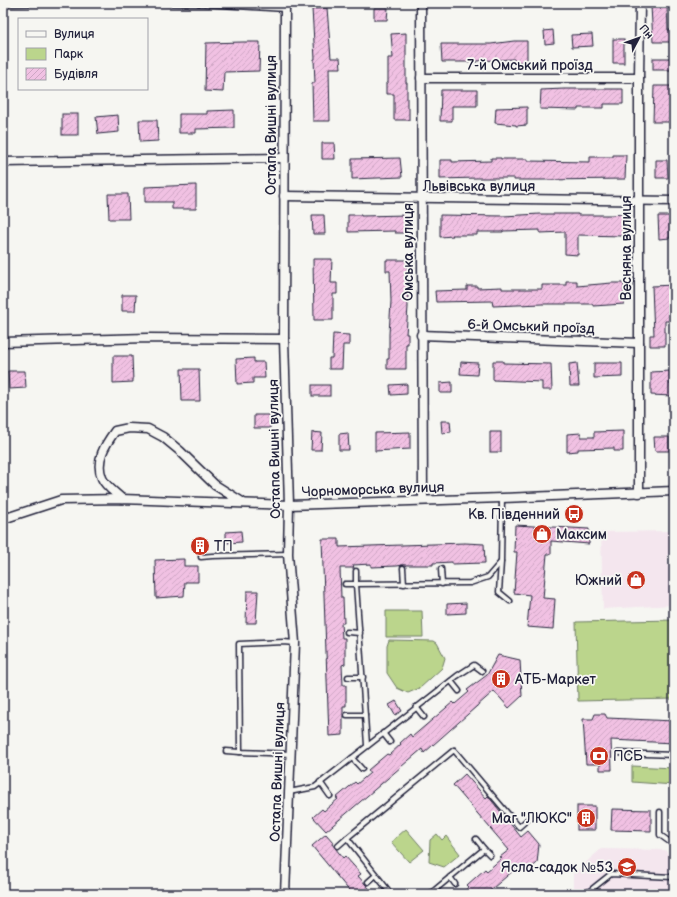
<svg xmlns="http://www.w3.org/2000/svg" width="677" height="897" viewBox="0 0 677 897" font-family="'Balsamiq Sans',sans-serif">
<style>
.built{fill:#f4e6ee}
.green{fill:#bbd58c;stroke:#6e7c64}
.building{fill:url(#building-hatch);stroke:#22223b}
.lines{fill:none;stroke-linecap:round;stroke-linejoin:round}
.lane-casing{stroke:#22223b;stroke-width:7}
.street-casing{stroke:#22223b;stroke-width:11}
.lane{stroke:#f6f6f2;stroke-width:4}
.street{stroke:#f6f6f2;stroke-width:8}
.labels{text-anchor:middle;stroke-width:3.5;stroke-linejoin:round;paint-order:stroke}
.street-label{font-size:14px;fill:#22223b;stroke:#f6f6f2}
.poi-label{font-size:14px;fill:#22223b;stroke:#f6f6f2;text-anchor:end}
</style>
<defs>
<pattern id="building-hatch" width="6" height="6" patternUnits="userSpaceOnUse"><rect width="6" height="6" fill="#f1c1e3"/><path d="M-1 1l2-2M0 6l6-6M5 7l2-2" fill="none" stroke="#cea6c4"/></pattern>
</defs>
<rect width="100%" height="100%" fill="#f6f6f2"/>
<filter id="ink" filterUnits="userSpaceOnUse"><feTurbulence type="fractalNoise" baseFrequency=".025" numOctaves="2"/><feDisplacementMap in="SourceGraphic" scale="8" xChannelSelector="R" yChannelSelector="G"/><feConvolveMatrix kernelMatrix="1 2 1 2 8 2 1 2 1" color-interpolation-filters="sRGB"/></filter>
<g filter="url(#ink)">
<!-- built -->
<g class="built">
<polygon points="674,531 674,554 667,555 673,605 603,609 601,532"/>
<polygon points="601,849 665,850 674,860 674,894 573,894 573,874"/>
</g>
<!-- green -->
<g class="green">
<polygon points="386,611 422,611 423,637 386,637"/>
<polygon points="674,620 674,699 578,701 576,622"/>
<polygon points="389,640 434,641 437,643 445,658 442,668 420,688 408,693 397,688 387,673 387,646"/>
<polygon points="632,766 674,768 674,785 632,782"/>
<polygon points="406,829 424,850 409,862 391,842"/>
<polygon points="437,834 442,840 446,836 460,854 444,867 429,862 430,840"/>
</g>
<!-- building -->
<g class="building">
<polygon points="667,5 668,30 671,30 671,42 653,42 651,6"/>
<polygon points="327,8 331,58 340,58 341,68 329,68 330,121 313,121 312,83 315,83 314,59 315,59 312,9"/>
<polygon points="374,8 388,8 387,20 374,20"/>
<polygon points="553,30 554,43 545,44 544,31"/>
<polygon points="406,33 406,83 407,83 407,108 409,108 409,120 394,120 394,94 386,94 386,83 388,83 388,58 393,58 391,34"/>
<polygon points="592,34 593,46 572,47 571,35"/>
<rect x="613" y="39" width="11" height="24"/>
<polygon points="514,41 527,41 527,62 514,62 514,59 477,61 477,62 442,62 441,44 491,44"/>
<polygon points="243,42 260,42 259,71 224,72 223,92 205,91 206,43"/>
<rect x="653" y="58" width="19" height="12"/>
<polygon points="654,86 674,86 674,122 653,122"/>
<polygon points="564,89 623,89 623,104 604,104 604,108 578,108 578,110 540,109 541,90"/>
<polygon points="441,90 477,90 477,106 452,106 452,121 440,121"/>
<polygon points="527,107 527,125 516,126 516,125 495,123 496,108"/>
<polygon points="234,110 234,128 196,129 196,133 179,133 179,114 207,114 207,111"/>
<rect x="62" y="114" width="16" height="21"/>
<polygon points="118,115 119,132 98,134 96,117"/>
<polygon points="139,120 157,120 158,141 140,142"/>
<polygon points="322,143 334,143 335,159 322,159"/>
<polygon points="613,155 626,155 625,179 542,180 514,180 514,178 477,178 440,179 440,160 452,160 452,162 491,161 491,158 501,158 501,159 528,159 528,161 590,162 590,157 613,157"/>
<polygon points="400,158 402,177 352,179 352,159"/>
<polygon points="656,160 667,160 668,178 656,178"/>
<polygon points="196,185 196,209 172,209 172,202 145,202 145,187"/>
<polygon points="108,194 128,194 129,219 109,219"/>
<polygon points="540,214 578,214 578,215 611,215 623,214 624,236 578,235 578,255 565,254 565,232 540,233 540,230 503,231 503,232 477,232 477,235 452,235 453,236 440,237 440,215 503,216"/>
<polygon points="312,215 324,215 325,234 313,234"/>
<polygon points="348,215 361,215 361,216 408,215 408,233 395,233 395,231 348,232"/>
<polygon points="658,216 670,216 670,238 659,239"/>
<polygon points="313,259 332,259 331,283 337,283 337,294 333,294 333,320 314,320"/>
<polygon points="386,260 407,260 408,307 406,334 408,334 408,344 406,344 406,369 387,369 387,359 389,359 389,334 391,301 390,271 386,271"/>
<polygon points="566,281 577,281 577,286 612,283 624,283 624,304 593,306 593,304 542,304 493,306 492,301 436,302 435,291 467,290 467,286 477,286 477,288 502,287 502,289 542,289 542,285 566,285"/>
<polygon points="674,285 674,296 668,296 670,321 665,321 665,346 650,346 650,335 654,335 652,286"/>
<polygon points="122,295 136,295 135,311 122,311"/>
<polygon points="333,334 349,335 349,345 343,345 342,369 329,369 329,358 332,358"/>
<polygon points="113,356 132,356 133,382 113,383"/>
<polygon points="254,358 254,362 264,362 265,378 253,378 253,383 237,384 236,359"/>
<polygon points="493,361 503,361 503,363 551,364 552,390 542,390 542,382 493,380"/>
<polygon points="461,362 478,363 477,375 460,374"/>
<polygon points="577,363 579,386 570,386 569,364"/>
<polygon points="594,363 622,363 622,377 594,378"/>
<polygon points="181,369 199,369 200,401 182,401"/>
<polygon points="8,371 25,371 26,388 9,389"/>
<polygon points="670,371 670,385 672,385 672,396 651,395 651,372"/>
<polygon points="452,382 452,393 440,393 440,383"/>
<polygon points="407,384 407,394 391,395 390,385"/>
<rect x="312" y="385" width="18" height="11"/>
<polygon points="254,415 271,415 270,428 254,428"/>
<polygon points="441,421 450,421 451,432 442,433"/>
<polygon points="623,431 623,451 614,451 614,448 578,449 578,451 567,452 567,434 581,433 581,437 594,437 594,432"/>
<polygon points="312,432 322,433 321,450 311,450"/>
<polygon points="410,432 410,449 375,451 375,433"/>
<rect x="490" y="432" width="11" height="20"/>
<polygon points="348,433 349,450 339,450 339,434"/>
<polygon points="654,437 669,437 669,451 655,451"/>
<polygon points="515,525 589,529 589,544 551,541 551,554 547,554 543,598 555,599 553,629 527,627 530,595 514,593 517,552 514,552"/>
<polygon points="241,531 242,542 226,543 226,532"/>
<polygon points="322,539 339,539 339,547 465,543 484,544 485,563 452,564 452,562 433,563 433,565 403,565 397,566 371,567 371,564 353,565 354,568 340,568 341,598 343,598 344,623 341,623 342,638 345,638 345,664 342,665 343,685 346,685 346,706 343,706 343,735 329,736"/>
<polygon points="184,559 184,566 198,566 198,582 185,582 184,596 156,598 155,560"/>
<polygon points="247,591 258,591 256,623 246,623"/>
<polygon points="466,603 466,613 447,614 447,604"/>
<polygon points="498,655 520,660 522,696 509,708 494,691 424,753 422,749 326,831 313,817 322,809 324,811 338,799 336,798 355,782 357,784 370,773 368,770 387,754 389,755 401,744 400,743 410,734 412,737 453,702 455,704 469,692 467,690 487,675"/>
<polygon points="396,701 402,711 395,715 389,705"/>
<polygon points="595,714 605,714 607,718 674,721 674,743 611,740 612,770 600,770 600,764 586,764 583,719 593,719"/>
<polygon points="465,774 486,798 488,796 521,837 528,831 539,844 537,863 527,872 521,864 486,894 461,894 469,887 467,885 485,869 487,871 502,858 500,857 509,850 453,785"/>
<rect x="577" y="806" width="18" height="24"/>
<polygon points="612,809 651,810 651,831 611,830"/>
<polygon points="326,834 333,842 332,844 343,858 345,856 361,874 358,876 374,894 352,894 312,846"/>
</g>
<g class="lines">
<!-- lane casing -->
<g class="lane-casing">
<g id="lane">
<polyline points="135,3 203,4 285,9"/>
<polyline points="3,4 53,3"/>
<polyline points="201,557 212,556 288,554"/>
<polyline points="501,562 499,592 510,601"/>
<polyline points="403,568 404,584"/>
<polyline points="441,569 442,584"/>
<polyline points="345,584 356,584 356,571"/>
<polyline points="347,632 360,633"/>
<polyline points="348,677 363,677"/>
<polyline points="451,681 459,691"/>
<polyline points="416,707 424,717"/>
<polyline points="347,715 365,715"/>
<polyline points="383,733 390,742"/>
<polyline points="367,745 356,584 470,583 488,577 501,562 502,498"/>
<polyline points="226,751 240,752"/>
<polyline points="618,753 674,755"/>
<polyline points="291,754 240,752 239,644 284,642 295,643"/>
<polyline points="352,758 362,769"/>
<polyline points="320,782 330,796"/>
<polyline points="289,792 315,787 457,676 474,665 482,671"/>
<polyline points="660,812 660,835 674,845"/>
<polyline points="338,846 347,838"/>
<polyline points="484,849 490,855"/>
<polyline points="450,877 455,884"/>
<polyline points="368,882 376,875"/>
<polyline points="391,894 347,838 454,750 519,827 528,819"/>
<polyline points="430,894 484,849 476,839"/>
<polyline points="587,894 587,893 611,874 672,877 674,879"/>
</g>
</g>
<!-- street casing -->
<g class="street-casing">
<g id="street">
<polyline points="421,3 423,500"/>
<polyline points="421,78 639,78"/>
<polyline points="3,162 284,158"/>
<polyline points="284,196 674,201"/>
<polyline points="421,335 639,343"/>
<polyline points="3,342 147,338 284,339"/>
<polyline points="639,493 639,78 640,3"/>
<path d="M 122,499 C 116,493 105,486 102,478 C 95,460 105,445 115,431 L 129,428 L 148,429 L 163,437 L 180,451 L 215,485 L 242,502"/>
<polyline points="3,519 61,500 122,499 289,505 502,498 674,491"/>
<polyline points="285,894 295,643 288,554 289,505 284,339 285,3"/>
</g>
</g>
<!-- lane -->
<use href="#lane" class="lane"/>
<!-- street -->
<use href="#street" class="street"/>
</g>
</g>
<!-- icons -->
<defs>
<g id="bus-disc" transform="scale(1)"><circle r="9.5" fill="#c8321e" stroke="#f6f6f2"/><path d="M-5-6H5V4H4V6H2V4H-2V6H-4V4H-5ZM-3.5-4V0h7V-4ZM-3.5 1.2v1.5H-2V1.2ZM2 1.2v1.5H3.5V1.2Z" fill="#fff"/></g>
<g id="shop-disc" transform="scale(1)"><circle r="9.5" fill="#c8321e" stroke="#f6f6f2"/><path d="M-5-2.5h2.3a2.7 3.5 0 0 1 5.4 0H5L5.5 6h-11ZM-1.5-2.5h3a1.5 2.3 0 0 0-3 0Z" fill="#fff"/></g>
<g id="building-disc" transform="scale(1)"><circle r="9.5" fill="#c8321e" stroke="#f6f6f2"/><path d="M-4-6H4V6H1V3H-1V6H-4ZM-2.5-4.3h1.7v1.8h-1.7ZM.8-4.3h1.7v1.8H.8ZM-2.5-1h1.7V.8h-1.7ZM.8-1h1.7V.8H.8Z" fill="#fff"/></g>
<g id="bank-disc" transform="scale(1)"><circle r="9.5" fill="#c8321e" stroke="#f6f6f2"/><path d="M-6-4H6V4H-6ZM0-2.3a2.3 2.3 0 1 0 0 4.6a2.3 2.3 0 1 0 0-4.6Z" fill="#fff"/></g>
<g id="school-disc" transform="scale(1)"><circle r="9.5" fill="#c8321e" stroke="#f6f6f2"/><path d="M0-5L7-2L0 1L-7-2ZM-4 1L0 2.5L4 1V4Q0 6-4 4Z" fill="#fff"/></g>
</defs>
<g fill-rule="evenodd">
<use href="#bus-disc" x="574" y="514"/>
<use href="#shop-disc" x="542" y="534"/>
<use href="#building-disc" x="200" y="546"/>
<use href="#shop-disc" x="636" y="580"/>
<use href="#building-disc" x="501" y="679"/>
<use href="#bank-disc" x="599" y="756"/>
<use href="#building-disc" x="586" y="818"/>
<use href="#school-disc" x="627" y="867"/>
</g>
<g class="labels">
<!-- street labels -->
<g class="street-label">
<text x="530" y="70">7-й Омський проїзд</text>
<text transform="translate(271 125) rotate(-90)" y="5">Остапа Вишні вулиця</text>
<text x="479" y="191">Львівська вулиця</text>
<text transform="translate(626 248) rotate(-90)" y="5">Весняна вулиця</text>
<text transform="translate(408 252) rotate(-90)" y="5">Омська вулиця</text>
<text transform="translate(531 326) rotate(2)" y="5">6-й Омський проїзд</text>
<text transform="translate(274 449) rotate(-91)" y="5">Остапа Вишні вулиця</text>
<text transform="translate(373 489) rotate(-2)" y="5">Чорноморська вулиця</text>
<text transform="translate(277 772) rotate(-88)" y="5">Остапа Вишні вулиця</text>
</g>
<!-- poi labels -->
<g class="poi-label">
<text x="560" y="519">Кв. Південний</text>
<text x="556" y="539" text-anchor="start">Максим</text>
<text x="214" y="551" text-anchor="start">ТП</text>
<text x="622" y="585">Южний</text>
<text x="515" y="684" text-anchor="start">АТБ-Маркет</text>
<text x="613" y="761" text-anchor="start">ПСБ</text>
<text x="572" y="823">Маг "ЛЮКС"</text>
<text x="613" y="872">Ясла-садок №53</text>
</g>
</g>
<!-- margin -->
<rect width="677" height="897" fill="none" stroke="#f6f6f2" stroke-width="16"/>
<rect x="8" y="8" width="661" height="881" fill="none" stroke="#22223b" stroke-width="1.5" filter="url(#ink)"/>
<!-- legend -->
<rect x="18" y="18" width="130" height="72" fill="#f6f6f2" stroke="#a1a1a9"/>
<rect x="26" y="31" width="20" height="6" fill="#f6f6f2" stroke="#a1a1a9"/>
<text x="54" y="38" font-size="12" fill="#22223b">Вулиця</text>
<rect x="26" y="48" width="20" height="12" fill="#bbd58c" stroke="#a1a1a9"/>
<text x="54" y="58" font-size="12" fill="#22223b">Парк</text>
<rect x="26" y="68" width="20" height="12" fill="url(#building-hatch)" stroke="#a1a1a9"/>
<text x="54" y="78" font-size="12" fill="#22223b">Будівля</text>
<!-- north arrow -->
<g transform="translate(639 38) rotate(49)" stroke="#f6f6f2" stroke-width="3" paint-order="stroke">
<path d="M0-3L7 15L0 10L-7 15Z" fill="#22223b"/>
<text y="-6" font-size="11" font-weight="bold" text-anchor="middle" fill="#22223b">Пн</text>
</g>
</svg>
